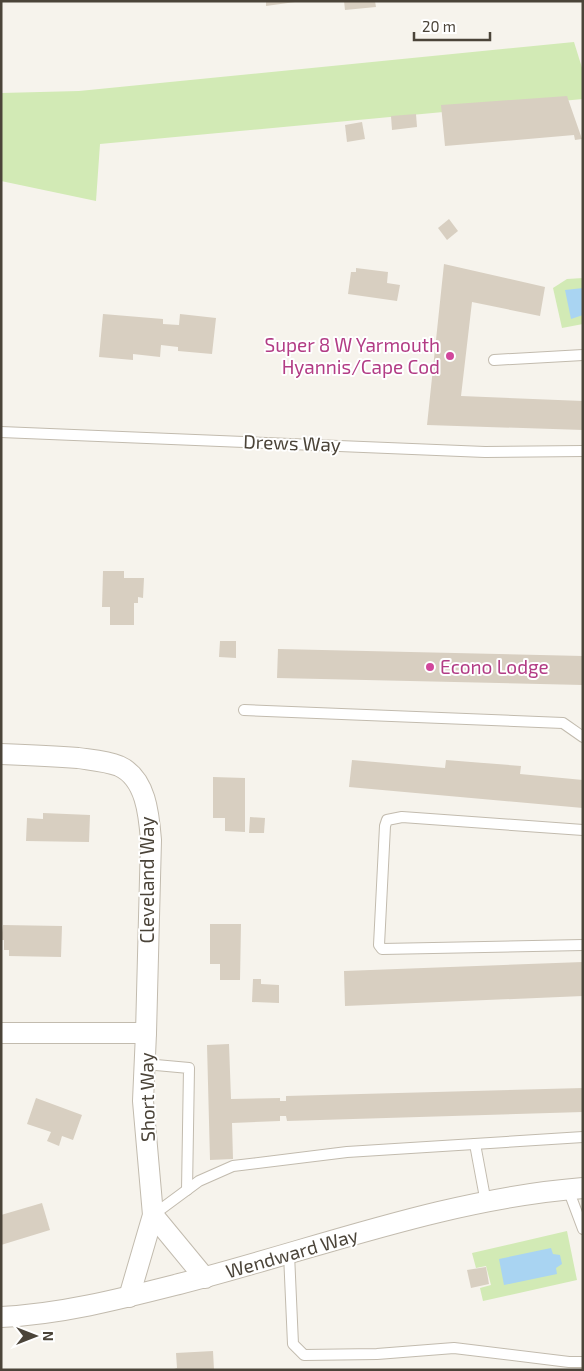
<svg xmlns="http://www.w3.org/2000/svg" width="584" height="1371" viewBox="0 0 584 1371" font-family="'Exo 2',sans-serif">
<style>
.green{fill:#d2eab5}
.water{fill:#a9d4f2}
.building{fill:#d8cfc1}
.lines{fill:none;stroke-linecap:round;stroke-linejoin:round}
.lane-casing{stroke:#c2bbae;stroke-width:12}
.street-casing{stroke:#c2bbae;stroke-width:22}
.lane{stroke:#fff;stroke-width:10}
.street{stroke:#fff;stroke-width:20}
.hotel-dot{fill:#d1479c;stroke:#fff;stroke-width:2}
.labels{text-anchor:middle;stroke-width:4;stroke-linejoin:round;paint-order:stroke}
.hotel-label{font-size:19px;fill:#b23c85;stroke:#fff;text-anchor:end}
.street-label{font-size:19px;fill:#4b4439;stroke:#fff}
</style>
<rect width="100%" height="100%" fill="#f6f3ec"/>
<!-- green -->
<g class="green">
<polygon points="574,42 583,71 583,99 100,144 96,201 1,181 1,93 79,91"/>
<polygon points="583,278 583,324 562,328 553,288 567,279"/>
<polygon points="567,1231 577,1280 483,1301 480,1288 491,1285 486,1266 476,1268 472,1253"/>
</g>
<!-- water -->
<g class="water">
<polygon points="583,288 583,315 571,319 565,290"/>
<polygon points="551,1248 553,1254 560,1255 562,1264 556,1268 557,1274 504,1285 499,1259"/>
</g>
<!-- building -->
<g class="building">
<polygon points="266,1 295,1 295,2 266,6"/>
<polygon points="344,1 375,1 376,7 345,10"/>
<polygon points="567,96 582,139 575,140 574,135 445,146 441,105"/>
<polygon points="416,114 417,127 392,130 391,116"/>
<polygon points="362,122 365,139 347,142 345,125"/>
<polygon points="449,219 458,231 447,240 438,228"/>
<polygon points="444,264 545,287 540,316 472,302 461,396 583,401 583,430 427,425"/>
<polygon points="356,268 388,272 387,283 400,285 397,301 348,294 351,272 356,272"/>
<polygon points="103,314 163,319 163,324 179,325 180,314 216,318 212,354 178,351 178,347 161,345 160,357 133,354 133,360 99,357"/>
<polygon points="103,571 124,571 124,578 144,578 143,598 138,597 138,603 134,603 134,625 110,625 110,607 102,607"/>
<polygon points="220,641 236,641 236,658 219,657"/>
<polygon points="278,649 583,656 583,685 277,678"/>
<polygon points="352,760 445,768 446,760 521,766 520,774 583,780 583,808 349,787"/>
<polygon points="213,777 245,778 245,832 225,831 225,818 213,818"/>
<polygon points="43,813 90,815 89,842 26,841 27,818 43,819"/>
<polygon points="250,817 265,818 264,833 249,833"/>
<polygon points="210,924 241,924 240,980 220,980 220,964 210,964"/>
<polygon points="3,925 62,926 61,957 9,956 9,950 4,950 4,940 1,940"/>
<polygon points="583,962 583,996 345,1006 344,971"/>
<polygon points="253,979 261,979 261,984 279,985 279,1003 252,1002"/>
<polygon points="229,1044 231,1099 280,1098 280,1101 286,1101 286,1096 583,1088 583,1112 287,1121 286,1116 280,1116 280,1121 232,1123 233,1159 210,1160 207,1045"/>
<polygon points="36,1098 82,1115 73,1140 62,1136 59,1146 47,1141 51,1132 27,1124"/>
<polygon points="42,1203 50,1230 1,1245 1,1215"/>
<polygon points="486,1267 489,1284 471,1288 467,1270"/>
<polygon points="213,1351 214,1370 171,1370 177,1368 176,1353"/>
</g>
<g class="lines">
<!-- lane casing -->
<g class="lane-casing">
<g id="lane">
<polyline points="494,360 583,355"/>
<polyline points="1,432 485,452 583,451"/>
<polyline points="244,710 563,723 583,737"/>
<polyline points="583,830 402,817 387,820 385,826 379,945 382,949 583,945"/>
<polyline points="145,1064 189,1068 187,1190"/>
<polyline points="475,1144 486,1203"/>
<polyline points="568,1189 583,1229"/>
<polyline points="153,1215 199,1181 233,1166 347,1152 583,1137"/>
<polyline points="289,1254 293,1344 304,1355 377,1354 454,1348 569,1362 583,1362"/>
</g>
</g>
<!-- street casing -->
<g class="street-casing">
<g id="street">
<path d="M 1,754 C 27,755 52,756 78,758 C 91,760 106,761 119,766 C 146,778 149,815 151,840 L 146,1033"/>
<polyline points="1,1033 146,1033 143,1101 153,1215 129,1297"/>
<polyline points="153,1215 205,1278"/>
<path d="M 1,1317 C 62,1314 120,1299 179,1284 C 313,1250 444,1199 583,1188"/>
</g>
</g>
<!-- lane -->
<use href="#lane" class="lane"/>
<!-- street -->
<use href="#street" class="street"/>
</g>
<!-- markers -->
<g class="hotel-dot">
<circle cx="450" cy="356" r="5"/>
<circle cx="430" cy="667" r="5"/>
</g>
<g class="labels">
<!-- hotel labels -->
<g class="hotel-label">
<text x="440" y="352">Super 8 W Yarmouth<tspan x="440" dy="22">Hyannis/Cape Cod</tspan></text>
<text x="440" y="674" text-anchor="start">Econo Lodge</text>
</g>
<!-- street labels -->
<g class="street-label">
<text transform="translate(292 443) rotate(2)" y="7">Drews Way</text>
<text transform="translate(147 880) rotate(-90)" y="7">Cleveland Way</text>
<text transform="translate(147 1097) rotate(-91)" y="7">Short Way</text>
<text transform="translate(292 1253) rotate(-16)" y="7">Wendward Way</text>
</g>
</g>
<!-- border -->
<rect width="584" height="1371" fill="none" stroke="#4b4439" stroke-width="5"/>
<!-- north arrow -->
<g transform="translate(35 1336) rotate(90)" stroke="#ffffff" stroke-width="4" paint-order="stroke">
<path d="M0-4L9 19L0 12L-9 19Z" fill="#4b4439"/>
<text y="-8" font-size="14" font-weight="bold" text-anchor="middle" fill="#4b4439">N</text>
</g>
<!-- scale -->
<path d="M414 32v8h76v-8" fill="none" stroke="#4b4439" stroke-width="2.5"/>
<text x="422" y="32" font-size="15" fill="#4b4439" stroke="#ffffff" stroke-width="4" paint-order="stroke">20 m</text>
</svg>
